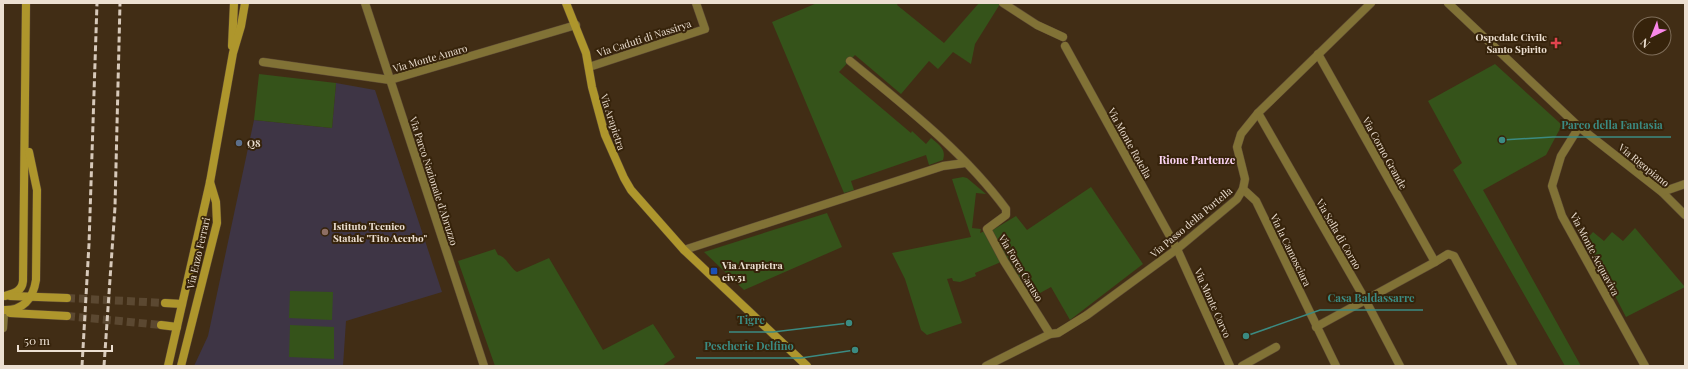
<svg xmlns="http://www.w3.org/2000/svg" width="1688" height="369" viewBox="0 0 1688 369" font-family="'Playfair Display',serif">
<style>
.education{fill:#3e3545}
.green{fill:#35531a}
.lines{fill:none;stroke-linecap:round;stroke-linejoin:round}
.secondary-tunnel{stroke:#5b4831;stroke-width:8;stroke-dasharray:8 4;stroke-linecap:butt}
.street-casing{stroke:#5c4933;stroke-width:9}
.secondary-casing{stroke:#5c4933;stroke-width:9}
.street{stroke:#817236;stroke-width:8}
.secondary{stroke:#ae962c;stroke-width:8}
.rail{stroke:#d7c9ba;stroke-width:3;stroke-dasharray:6 3;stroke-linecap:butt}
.health-dot{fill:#e0444e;stroke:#36230b;stroke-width:1.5}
.service-dot{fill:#5c6f8a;stroke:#36230b;stroke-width:1.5}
.education-dot{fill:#8d6e63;stroke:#36230b;stroke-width:1.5}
.transit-dot{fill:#1a4fb4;stroke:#36230b;stroke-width:1.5}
.labels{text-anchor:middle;stroke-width:4;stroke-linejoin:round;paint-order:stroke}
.poi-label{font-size:10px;font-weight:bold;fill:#ecdfd1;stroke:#36230b;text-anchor:start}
.street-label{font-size:10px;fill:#ecdfd1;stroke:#36230b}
.neighbourhood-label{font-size:11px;font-weight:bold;fill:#fcd4f4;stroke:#36230b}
.leader{fill:none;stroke:#3b8b82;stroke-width:1.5}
.callout-dot{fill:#3b8b82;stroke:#36230b;stroke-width:1.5}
.callout-label{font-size:11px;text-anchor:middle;font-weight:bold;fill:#3b8b82;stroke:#36230b;stroke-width:4;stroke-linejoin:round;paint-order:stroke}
</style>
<rect width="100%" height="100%" fill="#412d15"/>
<!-- education -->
<polygon class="education" points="336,83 375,90 442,292 346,321 343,366 194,366 208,336 254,120 332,128"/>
<!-- green -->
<g class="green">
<path d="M 817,3 L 898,3 L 897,5 L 944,43 L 979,3 L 1000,4 L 975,44 L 971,64 L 953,52 L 938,69 L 929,61 L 901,94 L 855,55 L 839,72 L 911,133 L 912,131 L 926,144 L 931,138 C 938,144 947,149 943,160 L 929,165 L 926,155 L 851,181 L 854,190 L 844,193 L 772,22 Z"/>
<polygon points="1495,64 1562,125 1546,155 1483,190 1581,366 1565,366 1453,170 1462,163 1428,101"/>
<polygon points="259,74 336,83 332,128 254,120"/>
<polygon points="963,177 967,178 986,194 976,193 972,228 981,229 980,233 985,231 1001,262 975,273 976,276 960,282 953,281 952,278 947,279 962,323 927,335 921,330 905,279 892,253 971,237 952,179"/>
<polygon points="1091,187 1143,264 1070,320 1051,287 1031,298 991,231 1016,216 1027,230"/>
<polygon points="827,213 842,247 744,290 704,252"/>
<polygon points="1635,228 1685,287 1626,317 1586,240 1593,232 1604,241 1612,232 1623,241"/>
<path d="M 495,249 L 498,255 C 507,257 509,267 517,272 L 549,258 L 603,350 L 653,324 L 675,357 L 662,366 L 495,366 L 458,261 Z"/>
<polygon points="290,291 333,292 332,320 289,318"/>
<polygon points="290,325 334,327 334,359 289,357"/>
</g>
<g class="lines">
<!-- secondary-tunnel -->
<g class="secondary-tunnel">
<polyline points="67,298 165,303"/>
<polyline points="67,316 161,325"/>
</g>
<!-- street casing -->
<g class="street-casing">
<g id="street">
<polyline points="365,3 484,366"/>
<polyline points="1003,3 1037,25 1063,37"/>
<polyline points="1448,3 1579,127 1662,192 1685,215"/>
<polyline points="1065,46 1177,249 1230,366"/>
<path d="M 850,61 C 905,106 964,152 1006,209 L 1006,215 L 987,229 L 1004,261 L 1050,334"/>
<polyline points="263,62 390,80 576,25"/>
<polyline points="589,67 705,29 696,3"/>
<polyline points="1258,113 1366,301 1400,366"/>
<polyline points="1579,127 1561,156 1552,186 1562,216 1645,366"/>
<polyline points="1243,189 1256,201 1336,366"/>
<polyline points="1662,192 1685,184"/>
<polyline points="684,250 943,166 965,163"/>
<polyline points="1435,262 1448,254 1454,256 1513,366"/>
<polyline points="1316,327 1435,262 1318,54"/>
<polyline points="3,328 4,313"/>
<polyline points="986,366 1050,334 1058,333 1087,315 1177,249 1237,199 1243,189 1245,179 1237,147 1241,134 1258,113 1371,3"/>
<polyline points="1242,366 1276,347"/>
</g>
</g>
<!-- secondary casing -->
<g class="secondary-casing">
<g id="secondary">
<polyline points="566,3 586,53 592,87 605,135 624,178 631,190 684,250 807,366"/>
<polyline points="232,46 234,3"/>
<path d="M 5,296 C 15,293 22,291 23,281 L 26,3"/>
<polyline points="10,296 67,298"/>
<polyline points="165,303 182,304"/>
<path d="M 3,310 C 23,311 33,299 36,280 L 37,190 L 29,152"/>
<polyline points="10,313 67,316"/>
<polyline points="161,325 177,327"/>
<polyline points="168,366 210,182 233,53 241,26 245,3"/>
<polyline points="181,366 217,223 216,202 210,182"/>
</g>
</g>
<!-- street -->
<use href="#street" class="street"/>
<!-- secondary -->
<use href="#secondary" class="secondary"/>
<!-- rail -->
<g class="rail">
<polyline points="82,366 89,244 97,3"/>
<polyline points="104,366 115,207 120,3"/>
</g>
</g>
<!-- markers -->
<path class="health-dot" d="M1554 37h4v4h4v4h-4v4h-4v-4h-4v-4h4z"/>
<circle class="service-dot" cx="239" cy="143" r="4"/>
<circle class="education-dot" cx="325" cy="232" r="4"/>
<rect class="transit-dot" x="710" y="267" width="8" height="8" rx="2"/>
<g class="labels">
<!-- poi labels -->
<g class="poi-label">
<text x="1547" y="41" text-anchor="end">Ospedale Civile<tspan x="1547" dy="12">Santo Spirito</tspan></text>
<text x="247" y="147">Q8</text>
<text x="333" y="230">Istituto Tecnico<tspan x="333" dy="12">Statale "Tito Acerbo"</tspan></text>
<text x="722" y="269">Via Arapietra<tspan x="722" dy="12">civ.51</tspan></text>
</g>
<!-- street labels -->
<g class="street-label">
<text transform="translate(644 38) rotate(-18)" y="4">Via Caduti di Nassirya</text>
<text transform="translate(430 58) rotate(-16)" y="4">Via Monte Amaro</text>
<text transform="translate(613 122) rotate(72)" y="4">Via Arapietra</text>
<text transform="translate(1130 143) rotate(61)" y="4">Via Monte Rotella</text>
<text transform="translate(1385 153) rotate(61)" y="4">Via Corno Grande</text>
<text transform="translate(1644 165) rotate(39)" y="4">Via Rigopiano</text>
<text transform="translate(434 181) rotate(72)" y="4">Via Parco Nazionale d'Abruzzo</text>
<text transform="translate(1191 222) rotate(-40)" y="4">Via Passo della Portella</text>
<text transform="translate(1339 234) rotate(60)" y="4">Via Sella di Corno</text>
<text transform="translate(1291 250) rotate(64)" y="4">Via la Camosciara</text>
<text transform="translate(198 253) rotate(-77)" y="4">Via Enzo Ferrari</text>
<text transform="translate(1595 254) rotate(62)" y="4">Via Monte Acquaviva</text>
<text transform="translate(1021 268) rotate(59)" y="4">Via Forca Caruso</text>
<text transform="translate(1213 303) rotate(66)" y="4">Via Monte Corvo</text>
</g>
<!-- neighbourhood labels -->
<g class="neighbourhood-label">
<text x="1197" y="164">Rione Partenze</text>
</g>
</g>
<!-- callouts -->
<path class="leader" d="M1502 140L1553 137H1671M1246 336L1320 310H1423M849 323L773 332H729M855 350L801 358H696"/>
<g class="callout-dot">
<circle cx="1502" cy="140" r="4"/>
<circle cx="1246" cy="336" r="4"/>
<circle cx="849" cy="323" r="4"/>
<circle cx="855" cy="350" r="4"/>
</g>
<g class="callout-label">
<text x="1612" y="129">Parco della Fantasia</text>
<text x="1371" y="302">Casa Baldassarre</text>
<text x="751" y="324">Tigre</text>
<text x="749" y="350">Pescherie Delfino</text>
</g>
<!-- border -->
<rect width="1688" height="369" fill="none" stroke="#ecdfd1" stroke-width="8"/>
<!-- north arrow -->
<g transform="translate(1652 36) rotate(223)"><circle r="19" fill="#36230b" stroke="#7f6e5a"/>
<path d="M0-3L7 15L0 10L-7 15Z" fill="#f987e8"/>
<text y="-6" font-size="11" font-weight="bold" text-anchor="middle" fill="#ecdfd1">N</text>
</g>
<!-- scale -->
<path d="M18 345v6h94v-6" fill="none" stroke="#ecdfd1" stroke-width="2"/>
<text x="24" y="345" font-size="12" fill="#ecdfd1" stroke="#36230b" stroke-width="3" paint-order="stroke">50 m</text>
</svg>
